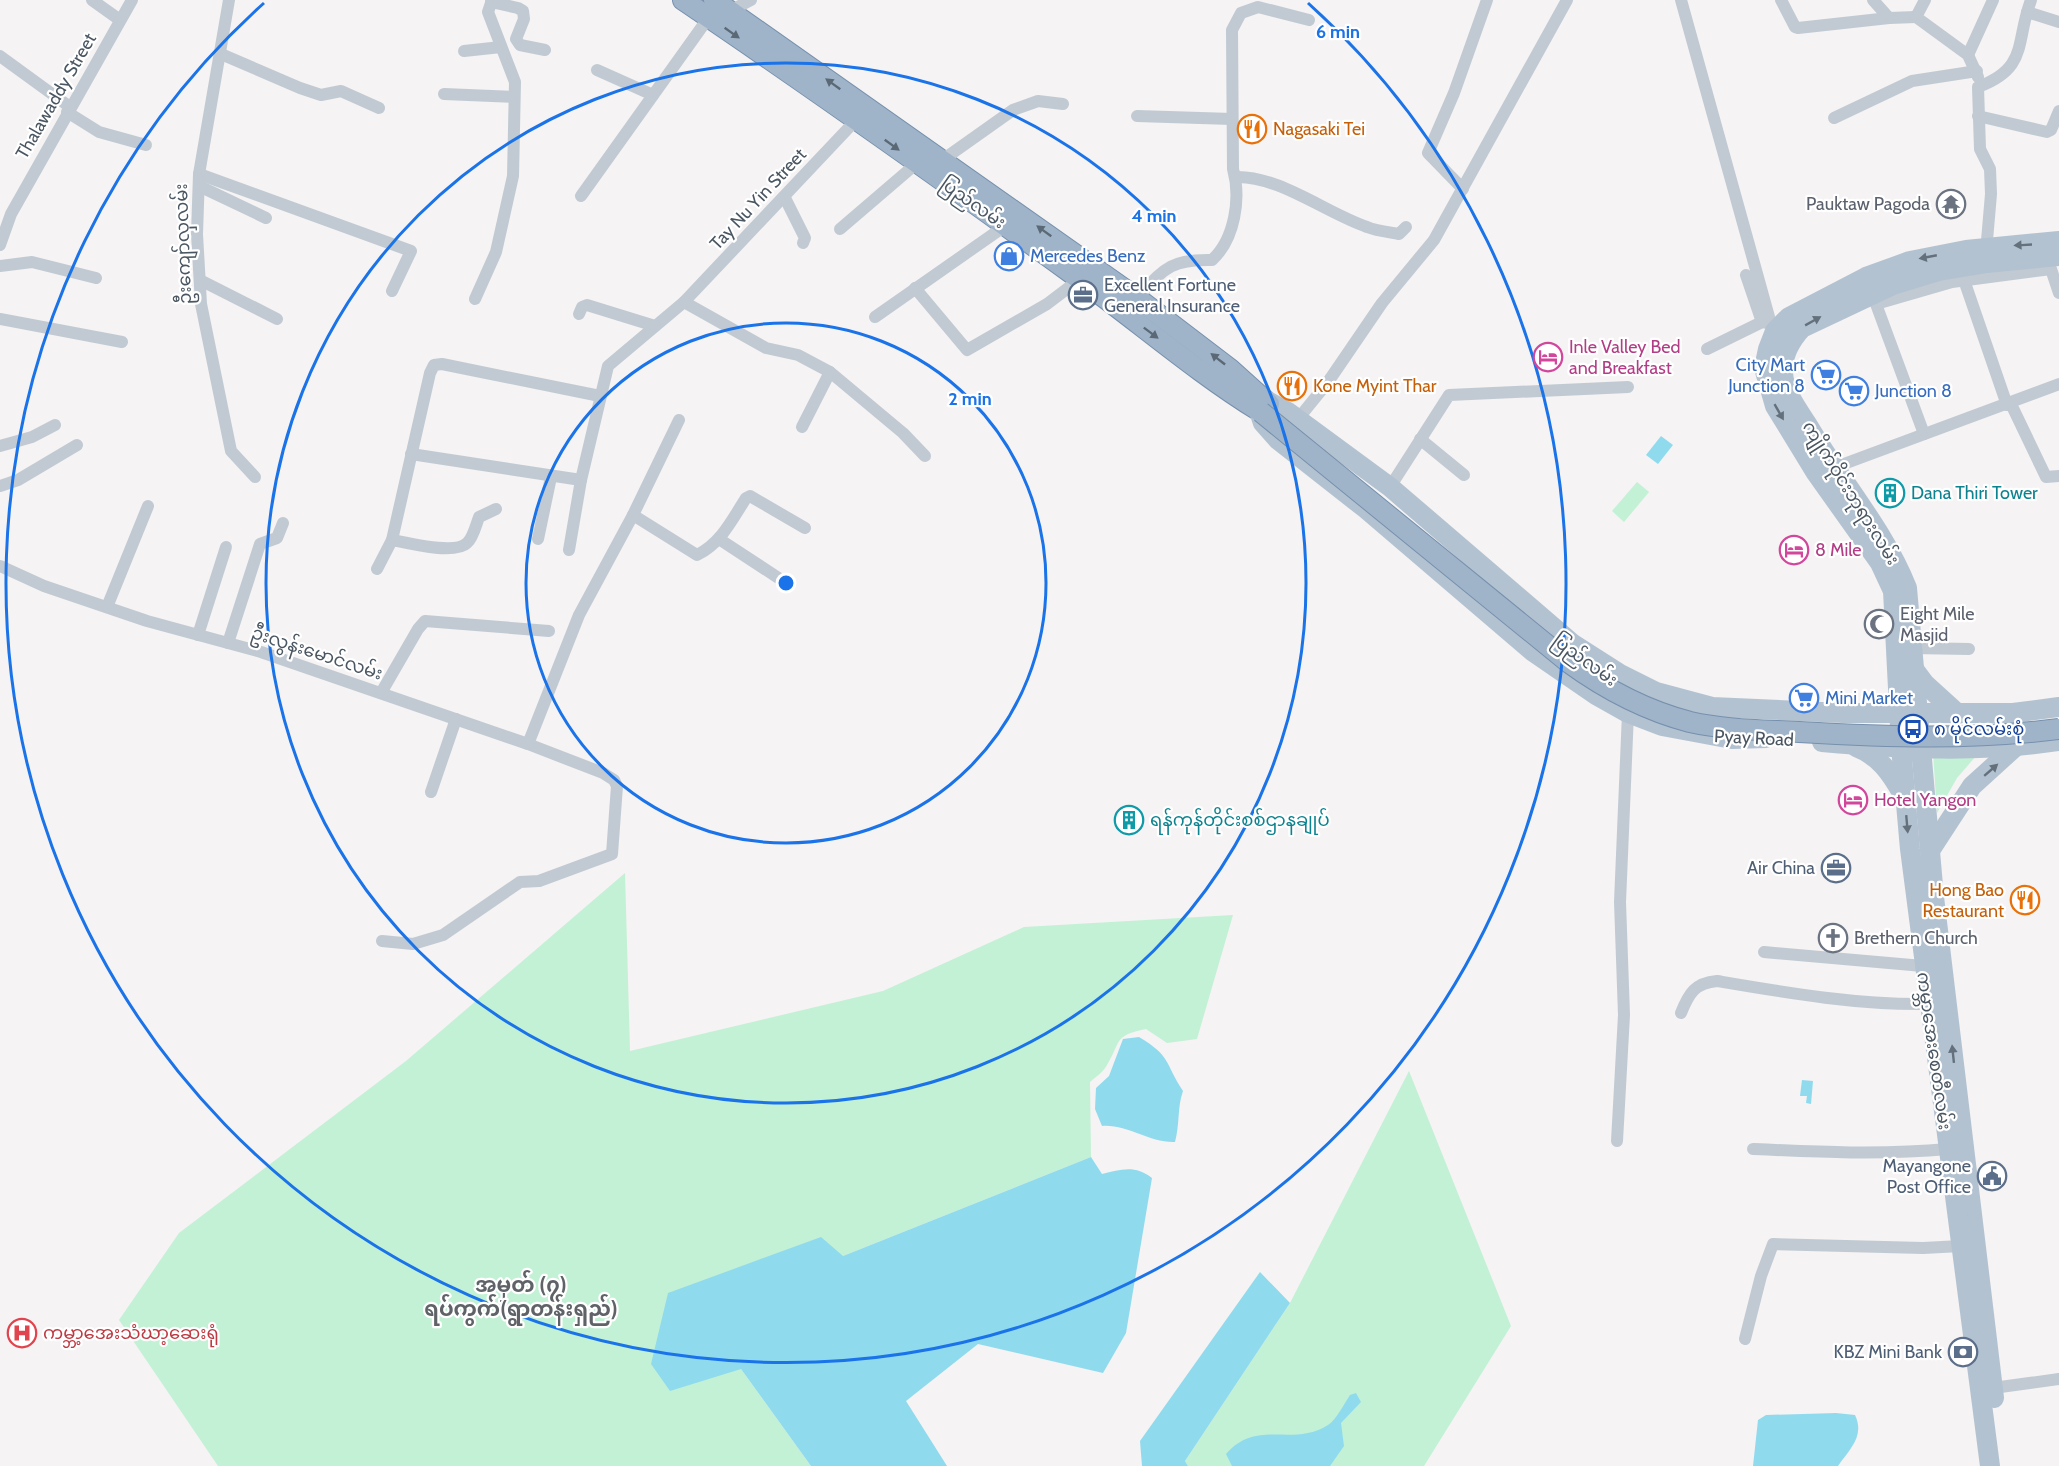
<svg xmlns="http://www.w3.org/2000/svg" width="2059" height="1466" viewBox="0 0 2059 1466" font-family="Cabin,'Noto Sans Myanmar',sans-serif">
<style>
.green{fill:#c3f1d5}
.water{fill:#90daee}
.lines{fill:none;stroke-linecap:round;stroke-linejoin:round}
.trunk-casing{stroke:#7690ad;stroke-width:22}
.minor{stroke:#c1cad2;stroke-width:12}
.primary{stroke:#b3c2d1;stroke-width:20}
.trunk{stroke:#9fb4c9;stroke-width:20}
.trunk-bridge-casing{stroke:#7690ad;stroke-width:22;stroke-linecap:butt}
.trunk-bridge{stroke:#9fb4c9;stroke-width:20}
.oneway{fill:#5b6976}
.oneway2{fill:#64717d}
.ring{fill:none;stroke:#1a73e8;stroke-width:3}
.labels{text-anchor:middle;stroke-width:4.5;stroke-linejoin:round;paint-order:stroke}
.street-label{font-size:18px;fill:#4a5661;stroke:#fff}
.food-label{font-size:18px;fill:#c56008;stroke:#fff;text-anchor:start}
.worship-label{font-size:18px;fill:#5b616d;stroke:#fff;text-anchor:start}
.shop-label{font-size:18px;fill:#366cbe;stroke:#fff;text-anchor:start}
.service-label{font-size:18px;fill:#4e5e75;stroke:#fff;text-anchor:end}
.hotel-label{font-size:18px;fill:#b23c85;stroke:#fff;text-anchor:start}
.culture-label{font-size:18px;fill:#0d838f;stroke:#fff;text-anchor:start}
.transit-label{font-size:18px;fill:#164399;stroke:#fff;text-anchor:start}
.health-label{font-size:18px;fill:#be3a42;stroke:#fff;text-anchor:start}
.quarter-label{font-size:21px;font-weight:bold;fill:#5f6368;stroke:#fff}
.centre{fill:#1a73e8;stroke:#fff;stroke-width:3}
.ring-label{font-size:18px;text-anchor:middle;font-weight:bold;fill:#1a73e8;stroke:#fff;stroke-width:4.5;stroke-linejoin:round;paint-order:stroke}
</style>
<rect width="100%" height="100%" fill="#f5f3f3"/>
<!-- green -->
<g class="green">
<polygon points="1637,482 1649,492 1624,522 1612,511"/>
<polygon points="1982,749 1957,778 1937,813 1933,752"/>
<path d="M 625,873 L 630,1051 L 883,991 L 1024,927 L 1233,915 L 1197,1039 L 1167,1043 L 1146,1029 C 1113,1036 1122,1040 1107,1065 C 1104,1071 1096,1077 1090,1082 L 1091,1157 L 843,1256 L 741,1369 L 811,1466 L 218,1466 L 119,1320 L 179,1233 L 406,1061 Z"/>
<polygon points="1409,1071 1511,1326 1424,1466 1188,1466 1185,1461 1290,1303"/>
</g>
<!-- water -->
<g class="water">
<polygon points="1661,436 1673,445 1658,464 1646,455"/>
<path d="M 1139,1037 C 1172,1057 1164,1062 1183,1091 C 1177,1108 1180,1124 1175,1142 C 1149,1143 1127,1124 1102,1126 L 1095,1109 L 1096,1088 L 1109,1076 L 1123,1039 Z"/>
<polygon points="1802,1080 1813,1081 1811,1104 1806,1103 1807,1096 1800,1096"/>
<path d="M 1091,1157 L 1102,1174 C 1121,1169 1136,1165 1152,1178 L 1126,1333 L 1103,1373 L 978,1344 L 906,1401 L 947,1466 L 811,1466 L 741,1369 L 670,1391 L 651,1364 L 668,1293 L 821,1237 L 843,1256 Z"/>
<polygon points="1260,1272 1290,1303 1185,1461 1188,1466 1142,1466 1140,1441"/>
<path d="M 1356,1393 L 1361,1402 L 1341,1423 L 1344,1446 L 1330,1466 L 1232,1466 L 1226,1454 C 1258,1418 1291,1448 1328,1425 C 1336,1420 1344,1404 1350,1395 Z"/>
<path d="M 1836,1413 L 1855,1415 C 1865,1436 1850,1449 1838,1466 L 1753,1466 L 1758,1420 L 1766,1415 Z"/>
</g>
<g class="lines">
<!-- trunk casing -->
<g class="trunk-casing">
<g id="trunk">
<path d="M 683,0 C 816,90 947,183 1078,278 C 1139,322 1196,372 1261,412"/>
<polyline points="714,0 1137,298 1230,369 1269,404"/>
</g>
</g>
<!-- minor -->
<g class="minor">
<polyline points="92,0 120,20"/>
<polyline points="229,0 199,174 197,234 201,304 231,451 255,477"/>
<polyline points="1681,0 1771,324"/>
<polyline points="1781,0 1795,27 1798,28 1889,18"/>
<polyline points="1873,0 1889,18 1916,17"/>
<polyline points="1925,0 1916,17 1968,55 1978,77"/>
<polyline points="491,2 518,8 523,11 524,19 516,39 520,45 545,50"/>
<polyline points="730,11 751,0"/>
<polyline points="2027,12 2059,22"/>
<polyline points="464,51 501,47"/>
<polyline points="221,54 300,88 321,95 341,91 379,108"/>
<polyline points="1968,55 1993,0"/>
<polyline points="0,56 70,107"/>
<polyline points="597,70 653,95"/>
<polyline points="444,94 514,97"/>
<polyline points="67,112 99,132 146,145"/>
<polyline points="1137,116 1232,119"/>
<polyline points="1978,116 2047,132 2051,130 2059,111"/>
<polyline points="1834,118 1912,81 1977,71"/>
<polyline points="941,161 1013,110 1038,101 1063,104"/>
<polyline points="199,174 411,251 392,291"/>
<path d="M 1235,177 C 1278,175 1326,213 1367,227 C 1377,231 1388,232 1399,234 L 1406,227"/>
<polyline points="199,186 266,218"/>
<polyline points="1463,189 1428,153 1454,93 1487,0"/>
<polyline points="581,196 709,17"/>
<polyline points="785,198 805,238 803,243"/>
<polyline points="840,229 917,163"/>
<polyline points="0,245 11,214 132,0"/>
<path d="M 1986,252 L 1991,194 L 1990,169 L 1980,149 L 1978,87 C 2029,68 2015,42 2031,0"/>
<polyline points="0,266 32,262 96,278"/>
<polyline points="1746,275 1762,322 1771,324"/>
<polyline points="200,280 277,319"/>
<polyline points="1964,280 2007,405"/>
<polyline points="915,288 967,350 1047,304 1080,279"/>
<path d="M 1137,298 C 1164,269 1170,259 1212,260 C 1235,239 1241,198 1233,169 L 1232,30 L 1241,13 L 1258,7 L 1309,20"/>
<polyline points="475,299 496,252 513,176 515,82 488,12 492,0"/>
<polyline points="684,302 766,348 798,355 830,372 903,433 925,456"/>
<polyline points="579,314 582,307 587,305 655,326"/>
<polyline points="875,317 1005,226"/>
<polyline points="0,319 122,342"/>
<polyline points="1707,349 1762,322"/>
<polyline points="2011,404 2046,477 2059,476"/>
<polyline points="1298,419 1328,382 1382,303 1434,240 1567,0"/>
<polyline points="802,427 830,372"/>
<polyline points="1924,434 1876,304 1952,282 2051,269 2059,293"/>
<polyline points="1420,439 1464,475"/>
<polyline points="0,446 32,437 55,425"/>
<polyline points="411,454 581,480 608,366 684,302 857,119"/>
<polyline points="1833,468 2059,384"/>
<polyline points="0,486 18,480 77,445"/>
<polyline points="1390,487 1449,395 1628,387"/>
<path d="M 633,515 L 697,555 C 721,543 732,520 746,498 L 750,496 L 805,528"/>
<polyline points="538,539 551,477"/>
<polyline points="719,539 780,579"/>
<path d="M 392,540 C 407,543 455,555 467,543 C 473,538 476,525 479,517 L 496,509"/>
<polyline points="569,550 581,480"/>
<polyline points="0,566 44,586 147,621 261,652 528,744 603,773 614,780 617,786 612,854 539,881 520,882 443,935 413,944 382,941"/>
<polyline points="377,569 392,540 430,373 434,365 442,364 600,396"/>
<polyline points="107,607 148,506"/>
<polyline points="198,635 226,547"/>
<polyline points="228,643 260,544 277,538 283,523"/>
<polyline points="1912,648 1969,649"/>
<polyline points="381,693 418,629 425,621 549,631"/>
<polyline points="528,744 579,615 633,515 679,420"/>
<polyline points="431,792 456,719"/>
<polyline points="1764,952 1923,966"/>
<path d="M 1681,1013 C 1689,993 1695,983 1717,981 C 1788,993 1857,1005 1929,1004"/>
<polyline points="1617,1141 1624,1015 1620,902 1628,713"/>
<path d="M 1753,1149 C 1818,1152 1882,1155 1948,1149"/>
<polyline points="1745,1339 1761,1276 1773,1244 1923,1248 1961,1246"/>
<polyline points="1993,1388 2059,1379"/>
</g>
<!-- primary -->
<g class="primary">
<polyline points="1262,398 1288,412 1390,487 1573,644 1620,674 1656,692 1712,707 1843,713 2013,713 2059,707"/>
<polyline points="1260,414 1263,423 1278,440 1366,509 1532,651 1596,695 1628,713 1662,726 1732,739 1766,738"/>
<polyline points="1913,668 1925,684 1958,714"/>
<path d="M 1822,742 C 1902,749 1980,753 2059,741"/>
<path d="M 1856,747 C 1879,756 1890,772 1902,793"/>
<polyline points="1931,849 1972,786 2015,747"/>
<path d="M 1994,1398 L 1934,897 L 1907,588 C 1884,530 1841,481 1809,427 C 1799,411 1784,392 1783,373 C 1782,355 1790,341 1802,328 L 1893,285 L 1939,271 L 1987,263 L 2059,256"/>
<polyline points="1990,1466 1910,849 1901,747 1893,591 1880,563 1816,473 1775,406 1764,368 1768,349 1775,331 1789,317 1866,277 1910,261 1966,250 2059,241"/>
</g>
<!-- trunk -->
<use href="#trunk" class="trunk"/>
<!-- trunk-bridge casing -->
<g class="trunk-bridge-casing">
<path id="trunk-bridge" d="M 1261,412 L 1568,662 C 1605,689 1644,710 1690,722 C 1725,730 1763,730 1799,732 C 1886,737 1972,740 2059,729"/>
</g>
<!-- trunk-bridge -->
<use href="#trunk-bridge" class="trunk-bridge"/>
</g>
<!-- one-way arrows -->
<defs><path id="oneway-solid" d="M-6-.8H1V-3.2L6.5 0L1 3.2V.8H-6Z" transform="scale(1.5)"/></defs>
<g class="oneway">
<use href="#oneway-solid" transform="translate(732 33) rotate(35)"/>
<use href="#oneway-solid" transform="translate(833 84) rotate(-144)"/>
<use href="#oneway-solid" transform="translate(892 145) rotate(36)"/>
<use href="#oneway-solid" transform="translate(1044 231) rotate(-144)"/>
<use href="#oneway-solid" transform="translate(1151 333) rotate(37)"/>
<use href="#oneway-solid" transform="translate(1218 359) rotate(-142)"/>
</g>
<g class="oneway2">
<use href="#oneway-solid" transform="translate(2023 245) rotate(177)"/>
<use href="#oneway-solid" transform="translate(1928 257) rotate(169)"/>
<use href="#oneway-solid" transform="translate(1813 321) rotate(-29)"/>
<use href="#oneway-solid" transform="translate(1779 412) rotate(60)"/>
<use href="#oneway-solid" transform="translate(1991 770) rotate(-41)"/>
<use href="#oneway-solid" transform="translate(1907 824) rotate(85)"/>
<use href="#oneway-solid" transform="translate(1953 1054) rotate(-96)"/>
</g>
<!-- distance rings -->
<g class="ring">
<circle cx="786" cy="583" r="260"/>
<circle cx="786" cy="583" r="520"/>
<path d="M1308 3A780 780 0 1 1 264 3"/>
</g>
<!-- icons -->
<defs>
<g id="restaurant-ring" transform="scale(1.5)"><circle r="9.5" fill="#fff" stroke="#e8710a" stroke-width="1.5"/><path d="M-5-6h1v4h1v-4h1v4h1v-4h1v5L-1.5 .5V6h-2V.5L-5-1ZM5-6V6H3V1.5H1.5Q1.5-4 5-6Z" fill="#e8710a"/></g>
<g id="temple-ring" transform="scale(1.5)"><circle r="9.5" fill="#fff" stroke="#6b7280" stroke-width="1.5"/><path d="M0-6L5-2H3V0L6.5 2.5H4V6H1.5V3h-3V6H-4V2.5H-6.5L-3 0V-2H-5Z" fill="#6b7280"/></g>
<g id="shop-ring" transform="scale(1.5)"><circle r="9.5" fill="#fff" stroke="#3f7fe0" stroke-width="1.5"/><path d="M-5-2.5h2.3a2.7 3.5 0 0 1 5.4 0H5L5.5 6h-11ZM-1.5-2.5h3a1.5 2.3 0 0 0-3 0Z" fill="#3f7fe0"/></g>
<g id="office-ring" transform="scale(1.5)"><circle r="9.5" fill="#fff" stroke="#5c6f8a" stroke-width="1.5"/><path d="M-6-3h4V-5.5h4V-3h4V5H-6ZM-1-4.5V-3h2v-1.5ZM-6 0V1H6V0Z" fill="#5c6f8a"/></g>
<g id="hotel-ring" transform="scale(1.5)"><circle r="9.5" fill="#fff" stroke="#d1479c" stroke-width="1.5"/><path d="M-6-4.5h1.5V1H6V5H4.5V3h-9V5H-6ZM-4 0a1.8 1.8 0 1 1 3.6 0ZM.5 0V-2.5h3Q6-2.5 6 0Z" fill="#d1479c"/></g>
<g id="supermarket-ring" transform="scale(1.5)"><circle r="9.5" fill="#fff" stroke="#3f7fe0" stroke-width="1.5"/><path d="M-6-5.5h2.5l.6 2H6L4.5 2H-2.5L-4.4-4H-6ZM-1.5 3.2a1.3 1.3 0 1 0 .1 0ZM3 3.2a1.3 1.3 0 1 0 .1 0Z" fill="#3f7fe0"/></g>
<g id="building-ring" transform="scale(1.5)"><circle r="9.5" fill="#fff" stroke="#0f9aa8" stroke-width="1.5"/><path d="M-4-6H4V6H1V3H-1V6H-4ZM-2.5-4.3h1.7v1.8h-1.7ZM.8-4.3h1.7v1.8H.8ZM-2.5-1h1.7V.8h-1.7ZM.8-1h1.7V.8H.8Z" fill="#0f9aa8"/></g>
<g id="mosque-ring" transform="scale(1.5)"><circle r="9.5" fill="#fff" stroke="#6b7280" stroke-width="1.5"/><path d="M3.5-4.9A6 6 0 1 0 3.5 4.9A5 5 0 1 1 3.5-4.9Z" fill="#6b7280"/></g>
<g id="bus-ring" transform="scale(1.5)"><circle r="9.5" fill="#fff" stroke="#1a4fb4" stroke-width="1.5"/><path d="M-5-6H5V4H4V6H2V4H-2V6H-4V4H-5ZM-3.5-4V0h7V-4ZM-3.5 1.2v1.5H-2V1.2ZM2 1.2v1.5H3.5V1.2Z" fill="#1a4fb4"/></g>
<g id="church-ring" transform="scale(1.5)"><circle r="9.5" fill="#fff" stroke="#6b7280" stroke-width="1.5"/><path d="M-1.2-6h2.4v3.5h3.3v2.4h-3.3V6h-2.4V-.1h-3.3v-2.4h3.3Z" fill="#6b7280"/></g>
<g id="civic-ring" transform="scale(1.5)"><circle r="9.5" fill="#fff" stroke="#5c6f8a" stroke-width="1.5"/><path d="M-.6-6.5H3V-4.5H.6V-3L4-1V1h2V6H-6V1h2V-1L-.6-3ZM-1.2 2.5V6h2.4V2.5Z" fill="#5c6f8a"/></g>
<g id="hospital-ring" transform="scale(1.5)"><circle r="9.5" fill="#fff" stroke="#e0444e" stroke-width="1.5"/><path d="M-5-5h3v3.5h4V-5h3V5h-3V1.5h-4V5h-3Z" fill="#e0444e"/></g>
<g id="bank-ring" transform="scale(1.5)"><circle r="9.5" fill="#fff" stroke="#5c6f8a" stroke-width="1.5"/><path d="M-6-4H6V4H-6ZM0-2.3a2.3 2.3 0 1 0 0 4.6a2.3 2.3 0 1 0 0-4.6Z" fill="#5c6f8a"/></g>
</defs>
<g fill-rule="evenodd">
<use href="#restaurant-ring" x="1252" y="129"/>
<use href="#temple-ring" x="1951" y="204"/>
<use href="#shop-ring" x="1009" y="256"/>
<use href="#office-ring" x="1083" y="295"/>
<use href="#hotel-ring" x="1548" y="357"/>
<use href="#supermarket-ring" x="1826" y="375"/>
<use href="#restaurant-ring" x="1292" y="386"/>
<use href="#supermarket-ring" x="1854" y="391"/>
<use href="#building-ring" x="1890" y="493"/>
<use href="#hotel-ring" x="1794" y="550"/>
<use href="#mosque-ring" x="1879" y="624"/>
<use href="#supermarket-ring" x="1804" y="698"/>
<use href="#bus-ring" x="1913" y="729"/>
<use href="#hotel-ring" x="1853" y="800"/>
<use href="#building-ring" x="1129" y="820"/>
<use href="#office-ring" x="1836" y="868"/>
<use href="#restaurant-ring" x="2025" y="900"/>
<use href="#church-ring" x="1833" y="938"/>
<use href="#civic-ring" x="1992" y="1176"/>
<use href="#hospital-ring" x="22" y="1333"/>
<use href="#bank-ring" x="1963" y="1352"/>
</g>
<g class="labels">
<!-- street labels -->
<g class="street-label">
<text transform="translate(56 96) rotate(-60)" y="6">Thalawaddy Street</text>
<text transform="translate(758 199) rotate(-47)" y="6">Tay Nu Yin Street</text>
<text transform="translate(973 203) rotate(35)" y="6">ပြည်လမ်း</text>
<text transform="translate(183 244) rotate(-92)" y="6">ဦးကျော်လှလမ်း</text>
<text transform="translate(1851 493) rotate(58)" y="6">ကျိုက်ဝိုင်းဘုရားလမ်း</text>
<text transform="translate(317 653) rotate(18)" y="6">ဦးလွန်းမောင်လမ်း</text>
<text transform="translate(1585 660) rotate(36)" y="6">ပြည်လမ်း</text>
<text transform="translate(1754 738) rotate(3)" y="6">Pyay Road</text>
<text transform="translate(1934 1051) rotate(82)" y="6">ကမ္ဘာအေးစေတီလမ်း</text>
</g>
<!-- food labels -->
<g class="food-label">
<text x="1273" y="135">Nagasaki Tei</text>
<text x="1313" y="392">Kone Myint Thar</text>
<text x="2004" y="896" text-anchor="end">Hong Bao<tspan x="2004" dy="21">Restaurant</tspan></text>
</g>
<!-- worship labels -->
<g class="worship-label">
<text x="1930" y="210" text-anchor="end">Pauktaw Pagoda</text>
<text x="1900" y="620">Eight Mile<tspan x="1900" dy="21">Masjid</tspan></text>
<text x="1854" y="944">Brethern Church</text>
</g>
<!-- shop labels -->
<g class="shop-label">
<text x="1030" y="262">Mercedes Benz</text>
<text x="1805" y="371" text-anchor="end">City Mart<tspan x="1805" dy="21">Junction 8</tspan></text>
<text x="1875" y="397">Junction 8</text>
<text x="1825" y="704">Mini Market</text>
</g>
<!-- service labels -->
<g class="service-label">
<text x="1104" y="291" text-anchor="start">Excellent Fortune<tspan x="1104" dy="21">General Insurance</tspan></text>
<text x="1815" y="874">Air China</text>
<text x="1971" y="1172">Mayangone<tspan x="1971" dy="21">Post Office</tspan></text>
<text x="1942" y="1358">KBZ Mini Bank</text>
</g>
<!-- hotel labels -->
<g class="hotel-label">
<text x="1569" y="353">Inle Valley Bed<tspan x="1569" dy="21">and Breakfast</tspan></text>
<text x="1815" y="556">8 Mile</text>
<text x="1874" y="806">Hotel Yangon</text>
</g>
<!-- culture labels -->
<g class="culture-label">
<text x="1911" y="499">Dana Thiri Tower</text>
<text x="1150" y="826">ရန်ကုန်တိုင်းစစ်ဌာနချုပ်</text>
</g>
<!-- transit labels -->
<g class="transit-label">
<text x="1934" y="735">၈ မိုင်လမ်းစုံ</text>
</g>
<!-- health labels -->
<g class="health-label">
<text x="43" y="1339">ကမ္ဘာ့အေးသံဃာ့ဆေးရုံ</text>
</g>
<!-- quarter labels -->
<g class="quarter-label">
<text x="521" y="1292">အမှတ် (၇)<tspan x="521" dy="24">ရပ်ကွက်(ရွာတန်းရှည်)</tspan></text>
</g>
</g>
<circle cx="786" cy="583" r="9" class="centre"/>
<g class="ring-label">
<text x="1338" y="38">6 min</text>
<text x="1154" y="222">4 min</text>
<text x="970" y="405">2 min</text>
</g>
</svg>
